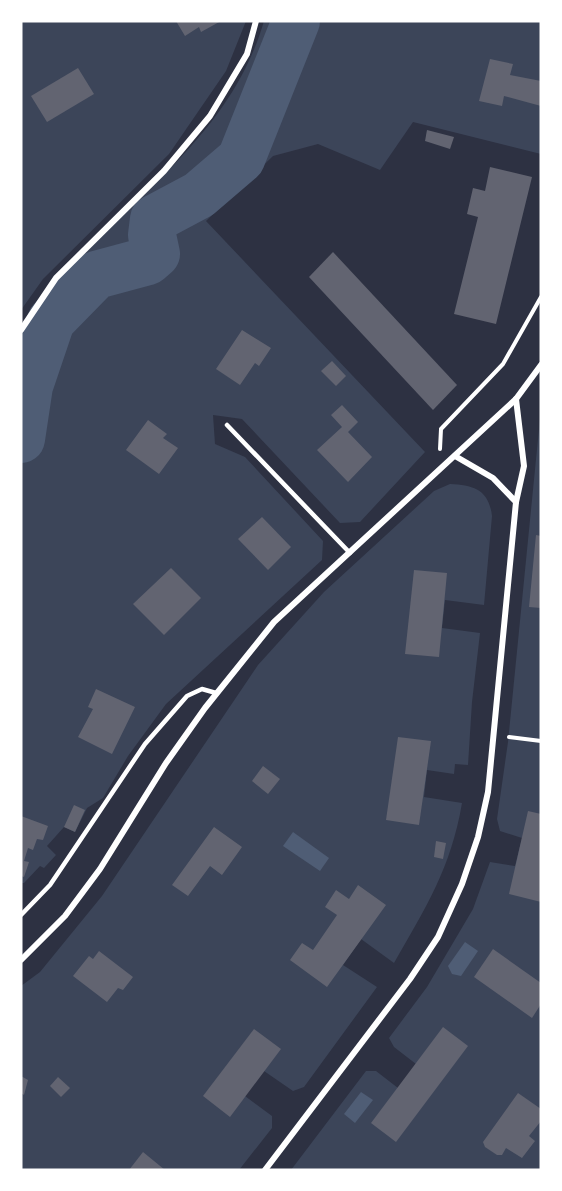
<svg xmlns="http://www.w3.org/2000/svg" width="562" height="1191" viewBox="0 0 562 1191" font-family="'Noto Serif',serif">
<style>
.green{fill:#3c4559}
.water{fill:#4f5d75}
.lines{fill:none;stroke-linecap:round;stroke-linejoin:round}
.river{stroke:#4f5d75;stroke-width:48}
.building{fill:#626471}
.path{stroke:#fff;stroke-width:4}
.service{stroke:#fff;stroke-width:4.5}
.minor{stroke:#fff;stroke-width:6}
</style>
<rect width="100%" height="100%" fill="#2d3142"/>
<!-- green -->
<g class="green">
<polygon points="21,21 246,21 226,71 169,154 43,279 21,310"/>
<path d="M 264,21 L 541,21 L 541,154 L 413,122 L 380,170 L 318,144 L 273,156 L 206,221 L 425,452 L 360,522 L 340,523 L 242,419 L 213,415 L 215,444 L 245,457 L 323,541 L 322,560 L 166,704 L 128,756 L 103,798 L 87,808 L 75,832 L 64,827 L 47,846 L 56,855 L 44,868 L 40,866 L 24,883 L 21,883 L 21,339 C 35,319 47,297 63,278 C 135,193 231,135 264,21 Z"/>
<polygon points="541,409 541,1170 291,1170 366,1071 376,1071 398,1088 416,1064 394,1047 389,1038 427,987 473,909 490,862 515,866 522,838 500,831 497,819 508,742"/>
<path d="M 450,484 C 474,485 489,490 492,516 L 484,605 L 445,600 L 442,628 L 480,633 L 472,702 L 468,765 L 455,764 L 454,774 L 427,770 L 424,797 L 462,803 C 451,868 426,907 394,963 L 361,939 L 343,965 L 377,987 L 304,1087 L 293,1091 L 264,1071 L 245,1096 L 272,1116 L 272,1128 L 239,1170 L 21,1170 L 21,986 L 40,972 L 102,896 L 258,665 L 324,592 L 434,491 Z"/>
</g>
<!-- water -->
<g class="water">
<polygon points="293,832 329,858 320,871 283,846"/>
<polygon points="465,942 478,951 461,976 452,974 448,966"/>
<polygon points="361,1092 373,1100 355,1123 344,1114"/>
</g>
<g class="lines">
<!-- river -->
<polyline class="river" points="21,439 29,386 51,321 96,275 148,261 156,254 152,235 154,219 199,195 241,159 296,21"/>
</g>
<!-- building -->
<g class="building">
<polygon points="176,21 221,21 201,32 199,27 185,36"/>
<polygon points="490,59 513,64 510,75 541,81 541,106 504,96 502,106 479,101"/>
<polygon points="78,68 94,94 47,122 31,96"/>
<polygon points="427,130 454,137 450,149 425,141"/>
<polygon points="490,167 532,177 496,324 454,314 478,217 467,214 473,188 485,191"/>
<polygon points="333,252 457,385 433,410 309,277"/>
<polygon points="242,330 271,348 259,366 255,363 240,385 216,369"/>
<polygon points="332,361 346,376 336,386 321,371"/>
<polygon points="342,405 358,422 348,432 372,457 348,482 317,450 342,427 331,415"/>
<polygon points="148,420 167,434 163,438 178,448 159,474 126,450"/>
<polygon points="262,517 291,547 268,570 238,539"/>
<polygon points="536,535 541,536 541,608 529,607"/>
<polygon points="171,568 201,598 164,635 133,604"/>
<polygon points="414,570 447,573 439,657 405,654"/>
<polygon points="96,689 135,707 112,754 78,737 93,709 88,707"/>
<polygon points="398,737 431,741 419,825 386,820"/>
<polygon points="263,766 280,779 268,794 252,781"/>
<polygon points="74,805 85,810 75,832 64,827"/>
<polygon points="528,811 541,814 541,902 509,894"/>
<polygon points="21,816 48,826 43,840 37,839 33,850 28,848 24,861 29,862 24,877 21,876"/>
<polygon points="214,827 242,847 222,875 210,866 188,896 172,885"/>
<polygon points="436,841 446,843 443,859 434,857"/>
<polygon points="358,885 386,905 327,987 290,960 302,943 313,950 337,915 325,907 336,890 349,899"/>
<polygon points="493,949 541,983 541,1004 532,1018 474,977"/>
<polygon points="99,951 133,977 123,990 118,988 107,1002 73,976 89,956 93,959"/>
<polygon points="443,1027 468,1046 396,1142 371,1123"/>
<polygon points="254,1029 281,1049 230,1117 203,1096"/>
<polygon points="21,1076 28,1080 24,1095 21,1093"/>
<polygon points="58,1077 70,1088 61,1097 50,1086"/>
<polygon points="518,1093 541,1109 541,1121 529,1136 535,1141 522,1158 506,1148 502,1155 497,1155 485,1147 483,1142"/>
<polygon points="143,1152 165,1170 129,1170"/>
</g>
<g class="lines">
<!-- path -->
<g class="path">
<polyline points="440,449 441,429 503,364 541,297"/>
<polyline points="509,737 541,741"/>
</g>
<!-- service -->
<g class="service">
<polyline points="227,425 350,553"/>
<polyline points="21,915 50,885 145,744 187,696 202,689 216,693"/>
</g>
<!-- minor -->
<g class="minor">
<polyline points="21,330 56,278 164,171 210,116 247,54 256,21"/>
<polyline points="516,399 524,466 516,502"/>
<polyline points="21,960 65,916 100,869 166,763 205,708 274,622 516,399 541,365"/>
<polyline points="265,1170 410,979 438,937 462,884 478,837 488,792 516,502 493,478 455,456"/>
</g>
</g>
<!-- border -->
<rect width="562" height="1191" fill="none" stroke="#ffffff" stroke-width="45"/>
</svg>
